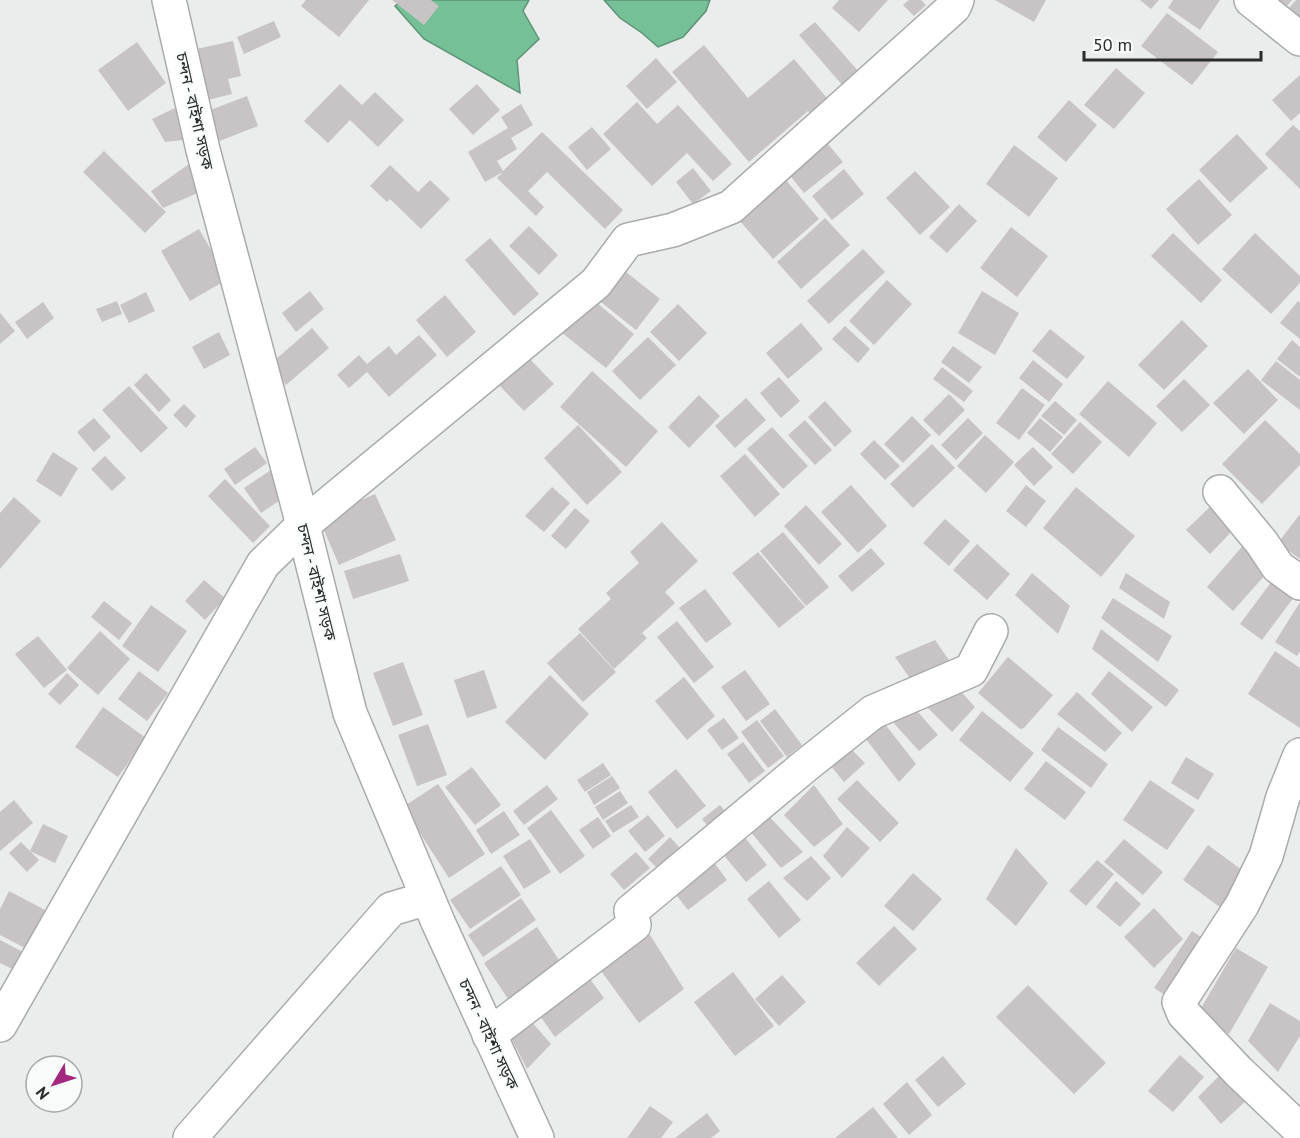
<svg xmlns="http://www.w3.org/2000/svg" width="1300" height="1138" viewBox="0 0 1300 1138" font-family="'PT Sans','Noto Sans Bengali',sans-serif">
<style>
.water{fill:#75c097;stroke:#5e9377;stroke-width:1.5}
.building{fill:#c8c4c6}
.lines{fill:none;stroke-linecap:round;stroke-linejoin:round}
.minor-casing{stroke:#a9acaa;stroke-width:36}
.major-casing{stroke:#a9acaa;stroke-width:36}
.minor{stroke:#fff;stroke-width:33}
.major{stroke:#fff;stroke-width:33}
.labels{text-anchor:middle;stroke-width:4.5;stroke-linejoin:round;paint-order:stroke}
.street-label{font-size:16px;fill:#2a2b2b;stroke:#f7fbf9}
</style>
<rect width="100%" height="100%" fill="#eaedeb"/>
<!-- water -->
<g class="water">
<polygon points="402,0 529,0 523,11 539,39 517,60 520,93 424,39 395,6"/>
<polygon points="604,0 710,0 706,11 683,37 658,47 642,33 620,18"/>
</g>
<!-- building -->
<g class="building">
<polygon points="306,0 369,0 339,37 301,6"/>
<polygon points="392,0 431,0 439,6 424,25"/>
<polygon points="839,0 888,0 859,32 832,8"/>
<polygon points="909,0 921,0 926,5 914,16 903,5"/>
<polygon points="995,0 1046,0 1034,22"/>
<polygon points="1140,0 1159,0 1151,9"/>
<polygon points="1173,0 1220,0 1200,30 1168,8"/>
<polygon points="1262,0 1292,0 1279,15"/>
<polygon points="1296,0 1300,0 1300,16 1293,24 1282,16"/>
<polygon points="1167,13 1218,52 1192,85 1141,46"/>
<polygon points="274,21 281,37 244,54 237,37"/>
<polygon points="815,22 859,72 843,86 799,35"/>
<polygon points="233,41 241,76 228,79 232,94 204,101 192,50"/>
<polygon points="137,42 166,83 128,111 98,70"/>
<polygon points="704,45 748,98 794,59 827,98 810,113 808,111 749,162 672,72"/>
<polygon points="656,58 677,82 647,109 626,86"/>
<polygon points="1116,68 1145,93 1114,129 1084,105"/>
<polygon points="1300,75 1300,113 1291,121 1272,100"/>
<polygon points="340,84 362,105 375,92 404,120 378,147 350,120 328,143 304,121"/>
<polygon points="477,84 500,110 473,135 449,109"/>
<polygon points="247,96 258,126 217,142 205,112"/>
<polygon points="1069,100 1097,125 1066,162 1037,137"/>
<polygon points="637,102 657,124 678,105 732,164 713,181 687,153 652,186 603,134"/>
<polygon points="521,104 533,125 511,138 517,149 497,161 503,171 542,132 623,210 605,229 547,172 528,191 544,207 536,216 497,178 503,172 485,182 468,152 508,128 501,117"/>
<polygon points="175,108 192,139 165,142 152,119"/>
<polygon points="1293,125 1300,131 1300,189 1265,154"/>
<polygon points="592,127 611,149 587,170 568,147"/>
<polygon points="1237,134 1268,168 1230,203 1199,170"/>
<polygon points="822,137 843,162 804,193 784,168"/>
<polygon points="1014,145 1058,178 1029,217 986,184"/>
<polygon points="104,151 166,212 145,233 83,172"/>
<polygon points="189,164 200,192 163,208 151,191"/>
<polygon points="390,165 418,192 430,180 450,199 421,229 390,199 387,202 370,186"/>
<polygon points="693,168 711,191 693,204 676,182"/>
<polygon points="844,169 864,194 832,220 812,196"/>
<polygon points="915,171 950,207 920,235 886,198"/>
<polygon points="780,173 819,219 773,259 733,213"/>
<polygon points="1199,179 1232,215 1198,245 1166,209"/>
<polygon points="959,204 977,221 947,253 929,237"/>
<polygon points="825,218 850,245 801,289 777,262"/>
<polygon points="529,226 558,255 539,275 509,246"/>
<polygon points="1011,227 1048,256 1017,297 980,268"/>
<polygon points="199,229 228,279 190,301 161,251"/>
<polygon points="1173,233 1222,280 1201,303 1151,256"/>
<polygon points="1255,233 1300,276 1300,283 1271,314 1222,269"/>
<polygon points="490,238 539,294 514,316 465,260"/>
<polygon points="863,249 885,272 829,324 807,301"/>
<polygon points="616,264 660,299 636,330 592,295"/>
<polygon points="887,280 912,304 874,345 849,321"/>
<polygon points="310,291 324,309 296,332 282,313"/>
<polygon points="982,291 1019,313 995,355 958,333"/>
<polygon points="146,292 155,311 129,323 120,305"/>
<polygon points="445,295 476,332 447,357 416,320"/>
<polygon points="590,297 634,334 606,368 561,332"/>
<polygon points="117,301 122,314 102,322 96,309"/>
<polygon points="1298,301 1300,303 1300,339 1280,323"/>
<polygon points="43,302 54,318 27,339 15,322"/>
<polygon points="678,304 707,333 679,361 650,332"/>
<polygon points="0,313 15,331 0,344"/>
<polygon points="1182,320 1208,346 1164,390 1138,365"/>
<polygon points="801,323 823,349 788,379 766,353"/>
<polygon points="845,326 870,349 858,363 832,339"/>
<polygon points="312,328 329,348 286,385 269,365"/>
<polygon points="1050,329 1085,357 1067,379 1032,351"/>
<polygon points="219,332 230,355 204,369 192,347"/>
<polygon points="419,335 437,355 389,397 367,372 349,388 337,375 359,355 367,364 389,346 396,355"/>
<polygon points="648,337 676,365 640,400 612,371"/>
<polygon points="1292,340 1300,347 1300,377 1277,359"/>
<polygon points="953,346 982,367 969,383 941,362"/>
<polygon points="525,354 554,384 524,411 496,382"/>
<polygon points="1033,360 1063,384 1049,402 1019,378"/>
<polygon points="1276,361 1300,380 1300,410 1261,380"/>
<polygon points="942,367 973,391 964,402 933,379"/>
<polygon points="1248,369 1278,400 1244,434 1213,403"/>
<polygon points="592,371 658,431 626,467 560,407"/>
<polygon points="146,373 171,400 159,412 134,385"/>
<polygon points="779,377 800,401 781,418 760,393"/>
<polygon points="1184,379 1210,405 1182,432 1156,406"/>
<polygon points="1108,381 1157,423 1129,457 1079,414"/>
<polygon points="129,386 168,428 141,453 102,410"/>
<polygon points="1022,388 1045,405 1019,440 996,423"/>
<polygon points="949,394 965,410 939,436 923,420"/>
<polygon points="699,395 720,416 689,448 668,427"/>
<polygon points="746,398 766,420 735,448 715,426"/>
<polygon points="825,401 852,431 835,447 808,417"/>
<polygon points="1055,401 1077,420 1064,435 1041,416"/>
<polygon points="184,404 196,416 186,428 173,415"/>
<polygon points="912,416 931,435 903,463 884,444"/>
<polygon points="94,418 111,437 94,452 77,432"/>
<polygon points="968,418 983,433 956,460 941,445"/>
<polygon points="1040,418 1063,437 1050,452 1027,433"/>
<polygon points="805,420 832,450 815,465 788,435"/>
<polygon points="1265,420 1300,454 1300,465 1262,504 1222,464"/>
<polygon points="1080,422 1102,442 1073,474 1051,454"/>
<polygon points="578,425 622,472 587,505 544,458"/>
<polygon points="772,427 808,466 783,489 747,449"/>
<polygon points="985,435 1014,462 986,493 957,466"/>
<polygon points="874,440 900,466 885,480 860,454"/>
<polygon points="932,444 955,468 913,508 890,484"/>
<polygon points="255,447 267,463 235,485 224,469"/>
<polygon points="1033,447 1053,467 1034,486 1014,465"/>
<polygon points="53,452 78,468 61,497 36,481"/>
<polygon points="745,454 780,494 755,517 720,476"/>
<polygon points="105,456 126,478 112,491 91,469"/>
<polygon points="271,470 288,495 261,513 244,488"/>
<polygon points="225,479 270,526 253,543 208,496"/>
<polygon points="851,485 887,526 858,553 821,512"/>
<polygon points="1026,485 1046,501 1026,527 1006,511"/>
<polygon points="552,487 570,503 544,532 525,516"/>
<polygon points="1076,487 1135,536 1101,577 1043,528"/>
<polygon points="375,494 396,540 339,565 319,519"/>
<polygon points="14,497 41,521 0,569 0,513"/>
<polygon points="1215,502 1238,525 1210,554 1186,530"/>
<polygon points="806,505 842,544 819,565 784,526"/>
<polygon points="575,508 590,521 566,549 551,536"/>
<polygon points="1300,514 1300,559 1278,543"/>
<polygon points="945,519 970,541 949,566 923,543"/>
<polygon points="662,522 698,561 665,592 675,603 642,633 647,638 614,669 578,629 611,599 606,593 639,563 630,552"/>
<polygon points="783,532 829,587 806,606 760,551"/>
<polygon points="1246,542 1273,566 1233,611 1207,587"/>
<polygon points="977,544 1010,574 987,600 953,570"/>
<polygon points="871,548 885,564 852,592 838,576"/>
<polygon points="758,552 805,607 779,628 732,573"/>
<polygon points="400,554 409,581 353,599 344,571"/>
<polygon points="1032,573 1070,606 1058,634 1015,595"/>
<polygon points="1126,573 1170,602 1164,619 1119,588"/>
<polygon points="1275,577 1297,593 1262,640 1240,624"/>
<polygon points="204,580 225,598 205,620 185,601"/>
<polygon points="705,589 732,624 706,643 679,608"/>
<polygon points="1113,598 1172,636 1158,662 1101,618"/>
<polygon points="104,601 132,623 119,640 91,617"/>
<polygon points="1300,602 1300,651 1297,656 1275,642"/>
<polygon points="151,605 187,631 158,672 122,646"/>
<polygon points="677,621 714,667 694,683 657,637"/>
<polygon points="1101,629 1179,690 1166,707 1092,649"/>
<polygon points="100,631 130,659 98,695 67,668"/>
<polygon points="580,633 616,672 583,702 547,663"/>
<polygon points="38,636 67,670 44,688 15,654"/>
<polygon points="935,640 955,669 916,687 895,657"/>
<polygon points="1275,651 1300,668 1300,728 1248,694"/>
<polygon points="1008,657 1053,695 1024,728 1020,729 978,693"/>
<polygon points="403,662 423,715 393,726 373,673"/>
<polygon points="484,670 497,708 467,718 454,680"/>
<polygon points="745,670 770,704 746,721 721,687"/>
<polygon points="139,671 168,693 147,721 118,699"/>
<polygon points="1109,671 1153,707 1132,732 1091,694"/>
<polygon points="67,673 79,685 60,705 48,694"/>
<polygon points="550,675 589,714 545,760 505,722"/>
<polygon points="684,677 715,716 687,740 655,701"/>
<polygon points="955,685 975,707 952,732 923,703"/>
<polygon points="1077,692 1122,733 1105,752 1057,714"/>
<polygon points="910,703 938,735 919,751 890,719"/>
<polygon points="103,707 146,738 118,777 75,747"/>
<polygon points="775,709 802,745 787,757 760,721"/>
<polygon points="982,711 1034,753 1010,782 959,740"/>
<polygon points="724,718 739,738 722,750 707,730"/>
<polygon points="881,719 916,764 899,782 862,734"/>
<polygon points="757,720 784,756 768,768 741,732"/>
<polygon points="428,724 447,775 417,786 398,735"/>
<polygon points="1058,727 1108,764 1091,788 1041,750"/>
<polygon points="743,742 765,771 749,783 727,754"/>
<polygon points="845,743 865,763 844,782 826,760"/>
<polygon points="1186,757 1214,774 1198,800 1171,783"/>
<polygon points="1046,761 1086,792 1065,820 1024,789"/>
<polygon points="603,763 611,775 585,792 577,780"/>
<polygon points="472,767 501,805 475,825 445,787"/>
<polygon points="676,769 706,806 677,829 648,792"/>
<polygon points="612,776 620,788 594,805 587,792"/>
<polygon points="857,780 899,823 880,842 837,799"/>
<polygon points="1150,780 1195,810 1167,850 1123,820"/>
<polygon points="438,784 485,854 449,878 403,807"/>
<polygon points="547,785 558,799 524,825 513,811"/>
<polygon points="814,785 843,824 814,847 784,815"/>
<polygon points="620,791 628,803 603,820 595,807"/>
<polygon points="14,800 33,823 0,851 0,812"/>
<polygon points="631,805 639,817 613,833 605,821"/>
<polygon points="720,805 733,821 715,835 702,819"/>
<polygon points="762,809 803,852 781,868 743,823"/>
<polygon points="551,810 585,856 560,874 527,828"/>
<polygon points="504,811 520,835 491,854 476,830"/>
<polygon points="648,815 665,836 645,852 628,831"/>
<polygon points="598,817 611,836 593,849 579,830"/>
<polygon points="43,824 68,836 55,863 30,851"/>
<polygon points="847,827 870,848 842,878 823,856"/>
<polygon points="738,829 767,865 746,882 717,847"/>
<polygon points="670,837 680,848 658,869 648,859"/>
<polygon points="530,839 551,872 524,889 503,856"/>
<polygon points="1124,839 1163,872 1143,895 1104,862"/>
<polygon points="21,842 39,860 27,872 9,853"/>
<polygon points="1208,845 1246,873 1221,908 1183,880"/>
<polygon points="1016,848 1048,883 1016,926 986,899"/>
<polygon points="636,852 650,868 624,890 610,874"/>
<polygon points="811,856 831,878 807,901 783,878"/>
<polygon points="710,857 727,880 688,910 670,887"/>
<polygon points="1097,860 1114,874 1086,906 1069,891"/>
<polygon points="501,866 521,895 470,929 450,900"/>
<polygon points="913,873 942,899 913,931 884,906"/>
<polygon points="769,881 801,920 779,938 747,899"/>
<polygon points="1116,881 1141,904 1120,927 1096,907"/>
<polygon points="9,891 49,912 29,950 0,935 0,909"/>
<polygon points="521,898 536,920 483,957 468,935"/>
<polygon points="1154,908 1183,939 1154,968 1124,937"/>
<polygon points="894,926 917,949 879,986 856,963"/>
<polygon points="537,927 563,966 510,1002 484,963"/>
<polygon points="645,927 684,989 639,1023 596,964"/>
<polygon points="1192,931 1209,942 1171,999 1154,988"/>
<polygon points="0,940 27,954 18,972 0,963"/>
<polygon points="1236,948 1268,967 1229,1034 1197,1015"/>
<polygon points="584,971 604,998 555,1037 535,1009"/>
<polygon points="733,972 774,1026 735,1056 694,1002"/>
<polygon points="782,975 806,1002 779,1026 755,999"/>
<polygon points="1028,985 1106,1063 1074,1094 996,1017"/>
<polygon points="1270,1003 1300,1021 1300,1036 1278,1072 1248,1041"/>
<polygon points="530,1020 551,1044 527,1069 509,1034"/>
<polygon points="1180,1055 1204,1077 1173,1112 1148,1091"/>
<polygon points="943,1056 966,1084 938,1107 915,1080"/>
<polygon points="1223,1072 1250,1097 1221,1124 1198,1097"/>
<polygon points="907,1082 932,1115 909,1135 883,1104"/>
<polygon points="650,1106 673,1122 661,1138 627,1138"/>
<polygon points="873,1107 898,1138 835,1138"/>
<polygon points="707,1113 720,1131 711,1138 675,1138"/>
</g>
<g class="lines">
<!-- minor casing -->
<g class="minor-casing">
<g id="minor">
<polyline points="1251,0 1300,39"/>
<polyline points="1220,492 1262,543 1278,567 1300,583"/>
<polyline points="1300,755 1283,797 1266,856 1242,905 1179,1002 1184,1014 1238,1071 1300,1130"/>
<polyline points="0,1025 263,564 303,525 596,283 628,240 673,230 731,207 954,7 957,0"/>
<polyline points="489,1035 634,925 631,911 805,766 873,712 971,670 991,631"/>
<polyline points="190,1138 391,909 428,898"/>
</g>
</g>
<!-- major casing -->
<g class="major-casing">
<polyline id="major" points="169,0 203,150 297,502 350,713 438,922 537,1138"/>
</g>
<!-- minor -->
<use href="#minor" class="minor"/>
<!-- major -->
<use href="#major" class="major"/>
</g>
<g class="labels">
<!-- street labels -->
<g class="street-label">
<text transform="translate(195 111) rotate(77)" y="6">চন্দন - বাইশা সড়ক</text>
<text transform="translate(317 582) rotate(76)" y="6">চন্দন - বাইশা সড়ক</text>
<text transform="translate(489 1034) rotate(65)" y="6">চন্দন - বাইশা সড়ক</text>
</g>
</g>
<!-- north arrow -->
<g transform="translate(54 1084) rotate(231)"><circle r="28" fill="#f7fbf9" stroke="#a5a8a7" stroke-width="1.5"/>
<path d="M0-4.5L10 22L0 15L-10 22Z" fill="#a3287d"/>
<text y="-9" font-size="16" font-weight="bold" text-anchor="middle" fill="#2a2b2b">N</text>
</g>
<!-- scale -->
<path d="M1084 51v9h177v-9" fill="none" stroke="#2a2b2b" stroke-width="3"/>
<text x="1093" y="51" font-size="18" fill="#2a2b2b" stroke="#f7fbf9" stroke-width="4.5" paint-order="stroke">50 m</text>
</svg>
